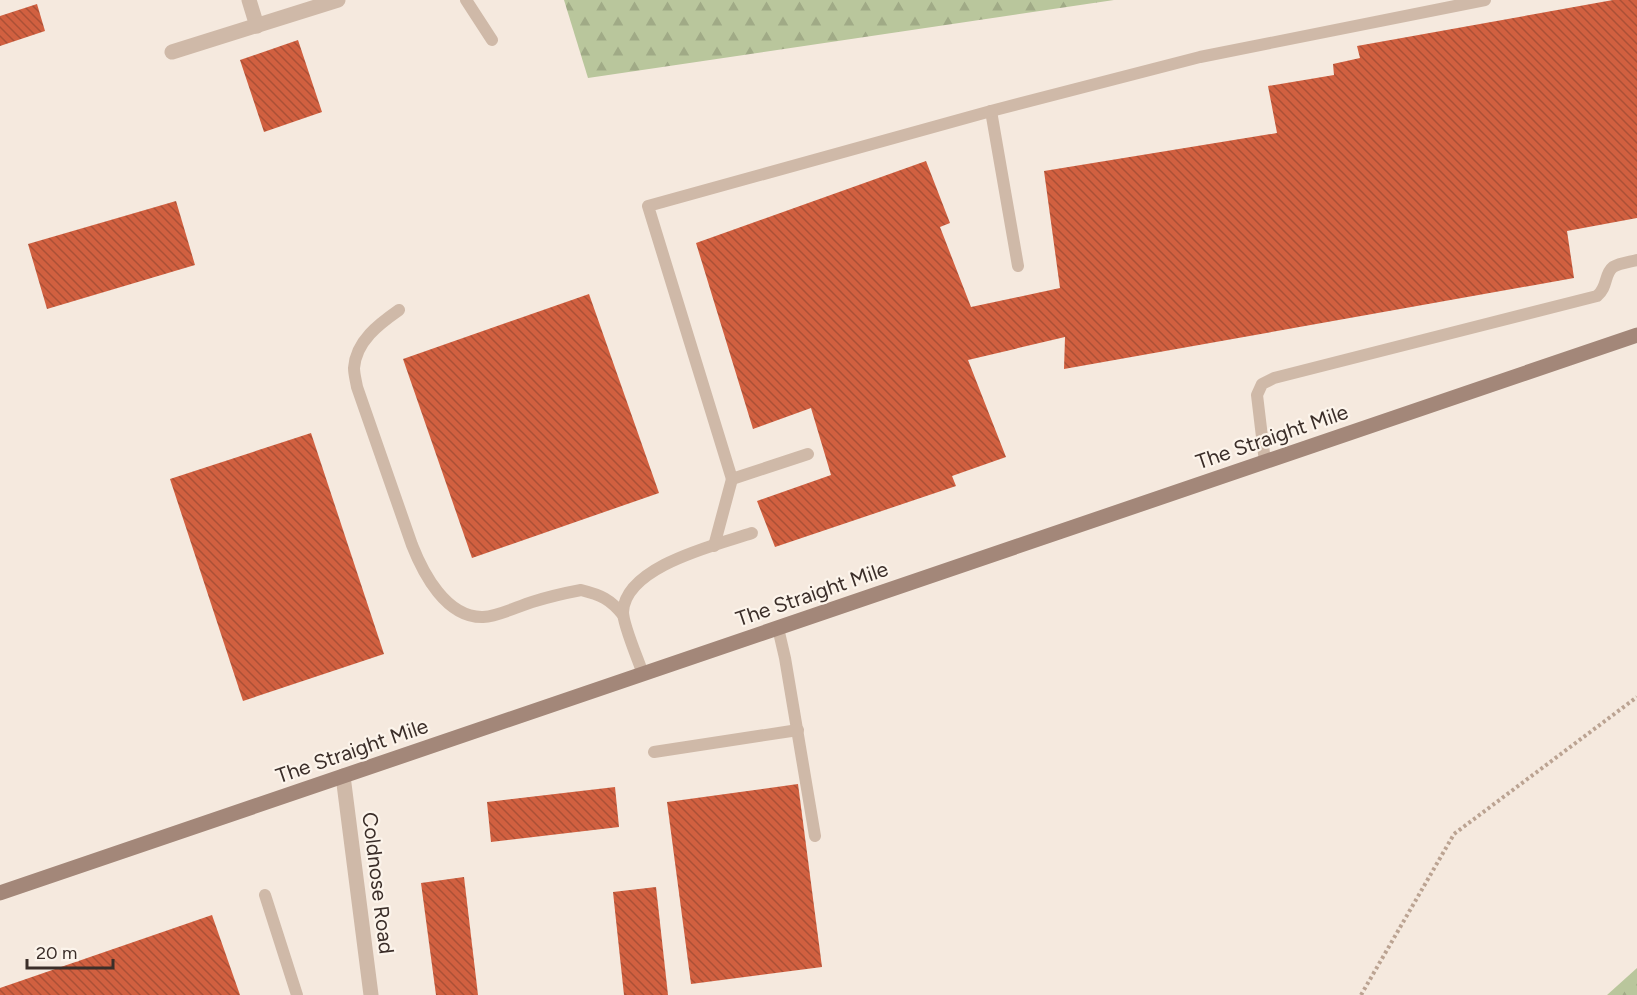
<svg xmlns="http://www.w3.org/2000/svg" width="1637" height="995" viewBox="0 0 1637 995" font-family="Figtree,sans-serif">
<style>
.forest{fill:url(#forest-firs)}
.building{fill:url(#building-back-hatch)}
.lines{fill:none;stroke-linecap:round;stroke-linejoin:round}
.path{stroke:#bba392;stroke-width:4;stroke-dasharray:3 3;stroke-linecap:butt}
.lane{stroke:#cfb9a8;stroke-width:12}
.street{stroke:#cfb9a8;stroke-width:15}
.secondary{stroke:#a38779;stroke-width:15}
.labels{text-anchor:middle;stroke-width:4.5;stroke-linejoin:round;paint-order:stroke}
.street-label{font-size:21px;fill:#3b2e29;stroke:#fcf4eb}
</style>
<defs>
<pattern id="forest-firs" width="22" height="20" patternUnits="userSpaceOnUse" patternTransform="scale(1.5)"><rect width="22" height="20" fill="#b9c69c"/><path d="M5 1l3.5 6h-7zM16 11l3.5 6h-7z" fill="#a0aa86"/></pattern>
<pattern id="building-back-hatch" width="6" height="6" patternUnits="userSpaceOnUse" patternTransform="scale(1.5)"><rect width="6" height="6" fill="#d16040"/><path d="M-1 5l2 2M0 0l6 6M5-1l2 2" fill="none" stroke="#ab5036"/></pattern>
</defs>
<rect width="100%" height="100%" fill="#f5e9de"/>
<!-- forest -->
<g class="forest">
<polygon points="564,0 1114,0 588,78"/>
<polygon points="1637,968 1637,995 1607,995"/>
</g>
<!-- building -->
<g class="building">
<polygon points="1613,0 1637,0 1637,218 1567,231 1574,278 1064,369 1065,337 968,360 1006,457 952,476 956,486 775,547 757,501 831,475 811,408 753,429 696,243 926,161 950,223 940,227 971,307 1060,288 1044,171 1277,133 1268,86 1334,75 1333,64 1360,58 1357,46"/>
<polygon points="37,4 45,31 0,46 0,16"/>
<polygon points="298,40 322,112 264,132 240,60"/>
<polygon points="176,201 195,265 47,309 28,244"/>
<polygon points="589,294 659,493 472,558 403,359"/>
<polygon points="311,433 384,654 243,701 170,479"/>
<polygon points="798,784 822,967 691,984 667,802"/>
<polygon points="615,787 619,827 491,842 487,802"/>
<polygon points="464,877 478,995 436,995 421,883"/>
<polygon points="656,887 668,995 624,995 613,892"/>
<polygon points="212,915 240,995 0,995 0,988"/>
</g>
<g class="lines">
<!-- path -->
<polyline class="path" points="1361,995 1454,834 1637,697"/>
<!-- lane -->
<g class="lane">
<polyline points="466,0 492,40"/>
<polyline points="991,111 1018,266"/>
<path d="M 399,310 C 379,324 356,341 354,368 C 354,374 356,381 357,387 L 412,545 C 423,573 446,618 483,617 C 499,616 516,607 532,602 C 548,597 565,593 581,590 C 601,595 610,599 623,615"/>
<path d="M 1265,462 L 1257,395 L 1262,384 L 1274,378 L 1597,296 C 1608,287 1604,274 1613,267 C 1620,263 1630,262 1637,260"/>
<polyline points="732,479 648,206 991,111 1200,57 1485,0"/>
<polyline points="714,546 732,479 808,454"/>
<polyline points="778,628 785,658 815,836"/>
<path d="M 643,674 C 638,659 623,625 623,612 C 625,566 716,545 752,533"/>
<polyline points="654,752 798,730"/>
<polyline points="265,895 297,995"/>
</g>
<!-- street -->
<g class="street">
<polyline points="249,0 257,26"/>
<polyline points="172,52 338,0"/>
<polyline points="343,776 371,995"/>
</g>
<!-- secondary -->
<polyline class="secondary" points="0,893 1637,335"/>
</g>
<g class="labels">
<!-- street labels -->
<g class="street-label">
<text transform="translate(1272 437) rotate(-19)" y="7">The Straight Mile</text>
<text transform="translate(812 594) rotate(-19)" y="7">The Straight Mile</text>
<text transform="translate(352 751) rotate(-19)" y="7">The Straight Mile</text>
<text transform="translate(378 883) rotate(83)" y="7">Coldnose Road</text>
</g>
</g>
<!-- scale -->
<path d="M27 959v9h86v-9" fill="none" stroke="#3b2e29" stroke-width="3"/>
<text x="36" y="959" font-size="18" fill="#3b2e29" stroke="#fcf4eb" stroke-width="4.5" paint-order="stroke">20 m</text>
</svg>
